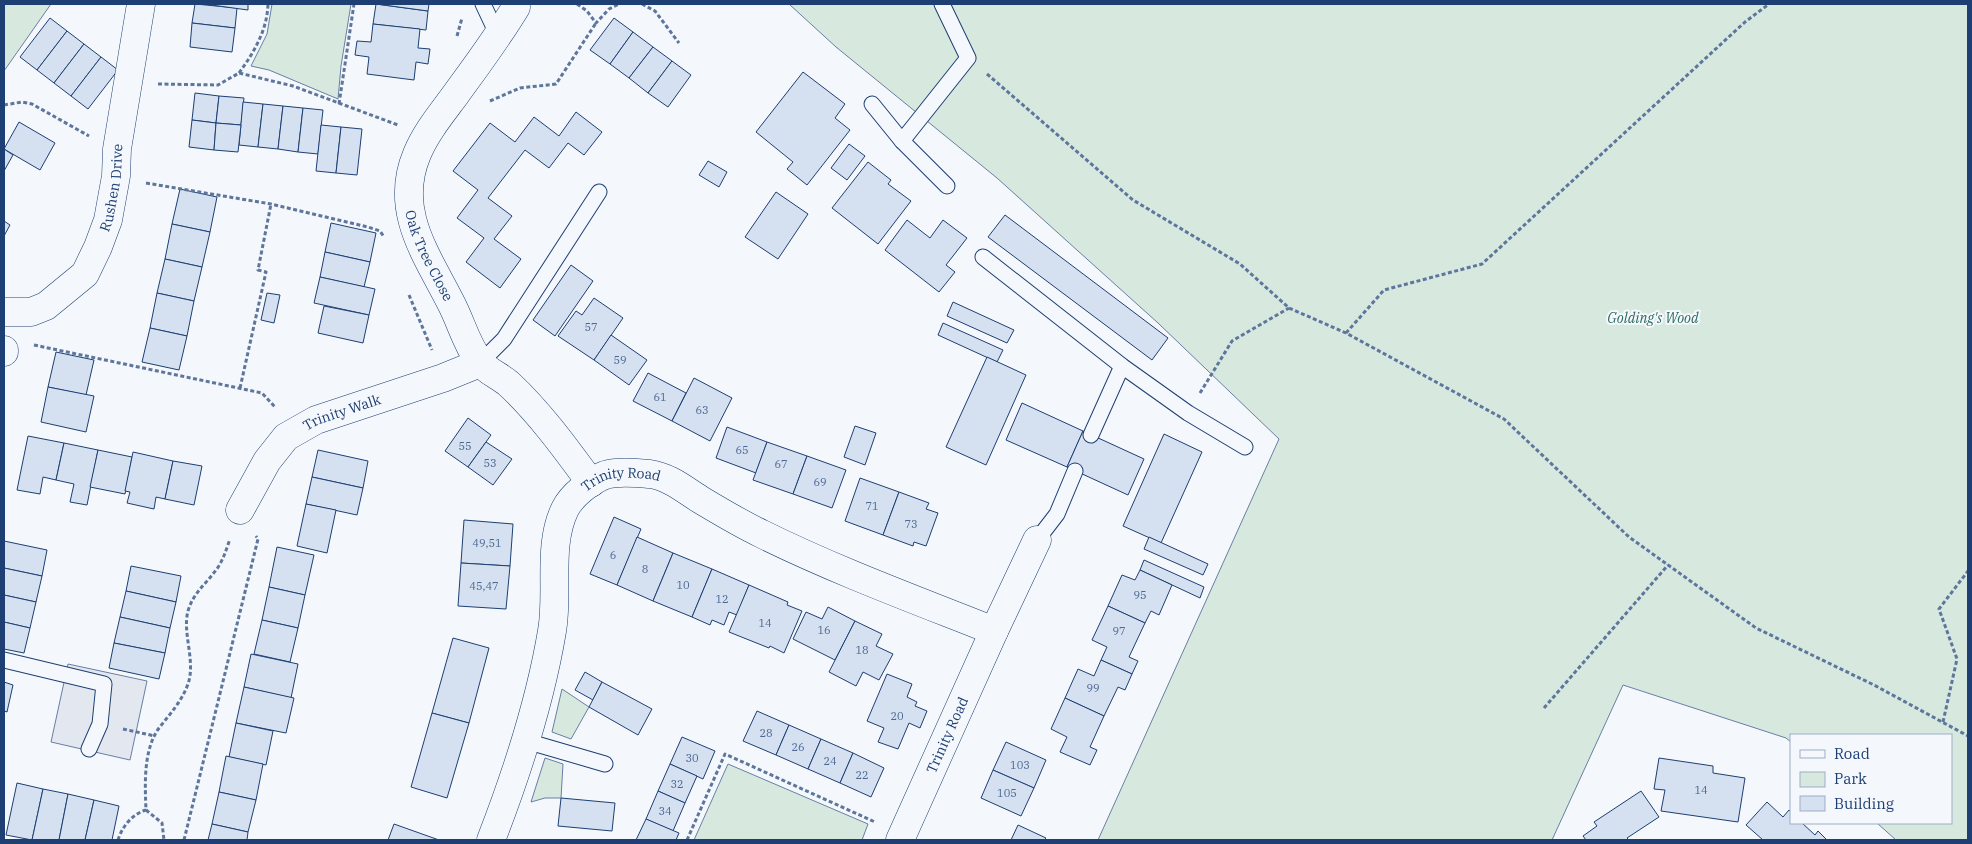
<svg xmlns="http://www.w3.org/2000/svg" width="1972" height="844" viewBox="0 0 1972 844" font-family="'IBM Plex Serif',serif">
<style>
.green{fill:#d7e8df;stroke:#687fa3}
.parking{fill:#e3e8f0;stroke:#687fa3}
.building{fill:#d5e0f0;stroke:#1d3f73}
.lines{fill:none;stroke-linecap:round;stroke-linejoin:round}
.lane-casing{stroke:#1d3f73;stroke-width:17}
.street-casing{stroke:#1d3f73;stroke-width:29}
.path{stroke:#5e769c;stroke-width:3;stroke-dasharray:4 2.5;stroke-linecap:butt}
.lane{stroke:#f4f7fb;stroke-width:15}
.street{stroke:#f4f7fb;stroke-width:28}
.labels{text-anchor:middle;stroke-width:4;stroke-linejoin:round;paint-order:stroke}
.number-label{font-size:11px;fill:#4b6792}
.street-label{font-size:14px;fill:#1d3f73;stroke:#f4f7fb}
.park-label{font-size:14px;font-style:italic;fill:#2c6c60;stroke:#f4f7fb}
</style>
<rect width="100%" height="100%" fill="#f4f7fb"/>
<!-- green -->
<g class="green">
<polygon points="4,4 51,4 4,71"/>
<polygon points="272,4 351,4 341,66 338,99 269,70 251,66 267,34"/>
<polygon points="789,4 1968,4 1968,840 1896,840 1877,823 1951,823 1951,735 1791,735 1791,742 1786,738 1623,685 1552,840 1098,840 1279,439 1158,323 997,178 836,47"/>
<polygon points="562,689 589,707 571,739 552,732"/>
<polygon points="545,758 563,764 561,798 545,798 531,802"/>
<polygon points="728,764 868,824 862,840 694,840"/>
</g>
<!-- parking -->
<polygon class="parking" points="68,664 147,681 130,760 51,742"/>
<!-- building -->
<g class="building">
<polygon points="195,4 237,8 235,28 192,23"/>
<polygon points="204,4 248,4 248,10"/>
<polygon points="376,4 428,11 426,30 373,24"/>
<polygon points="376,4 429,4 428,11"/>
<polygon points="50,18 67,31 37,70 20,57"/>
<polygon points="614,18 633,32 610,64 590,50"/>
<polygon points="192,23 235,28 232,52 190,47"/>
<polygon points="373,24 420,29 418,48 430,49 428,64 416,62 414,80 367,74 369,57 355,55 357,41 371,42"/>
<polygon points="67,31 84,44 54,83 37,70"/>
<polygon points="633,32 653,47 629,78 610,64"/>
<polygon points="84,44 101,57 71,96 54,83"/>
<polygon points="653,47 672,61 648,93 629,78"/>
<polygon points="101,57 118,70 88,109 71,96"/>
<polygon points="672,61 691,75 668,107 648,93"/>
<polygon points="803,72 845,104 835,118 850,130 807,185 787,169 793,162 756,132"/>
<polygon points="195,93 219,96 216,123 192,120"/>
<polygon points="219,96 244,98 241,125 216,123"/>
<polygon points="243,102 263,104 258,147 239,145"/>
<polygon points="263,104 283,106 278,149 258,147"/>
<polygon points="283,106 303,108 298,152 278,149"/>
<polygon points="303,108 323,110 318,154 298,152"/>
<polygon points="576,112 602,132 584,155 568,143 549,168 525,150 488,198 512,216 494,239 521,259 500,288 466,262 484,238 457,218 478,190 453,171 490,123 515,142 534,117 559,136"/>
<polygon points="192,120 216,123 214,150 189,147"/>
<polygon points="19,122 55,143 40,170 4,149"/>
<polygon points="216,123 241,125 238,152 214,150"/>
<polygon points="321,125 341,127 336,173 316,171"/>
<polygon points="341,127 362,129 357,175 336,173"/>
<polygon points="849,144 865,156 847,180 831,168"/>
<polygon points="4,149 13,155 4,171"/>
<polygon points="708,161 727,172 719,187 699,175"/>
<polygon points="868,162 891,180 888,184 911,201 878,244 832,208"/>
<polygon points="180,189 217,197 210,232 172,224"/>
<polygon points="776,192 808,214 778,259 745,237"/>
<polygon points="1005,215 1168,338 1152,360 988,237"/>
<polygon points="907,220 930,238 943,220 967,238 946,265 955,272 939,292 885,250"/>
<polygon points="4,221 10,225 4,236"/>
<polygon points="331,223 376,233 370,262 325,252"/>
<polygon points="172,224 210,232 202,267 165,259"/>
<polygon points="325,252 370,262 364,287 320,277"/>
<polygon points="165,259 202,267 194,301 157,293"/>
<polygon points="571,265 593,281 555,336 533,320"/>
<polygon points="320,277 375,289 369,315 314,303"/>
<polygon points="157,293 194,301 187,336 150,328"/>
<polygon points="267,293 280,295 274,323 261,320"/>
<polygon points="594,298 623,318 594,360 558,336 576,311 582,315"/>
<polygon points="953,302 1014,330 1007,343 947,316"/>
<polygon points="324,306 369,315 363,343 318,333"/>
<polygon points="943,323 1003,350 997,362 938,335"/>
<polygon points="150,328 187,336 179,370 142,362"/>
<polygon points="611,335 647,360 629,385 594,360"/>
<polygon points="56,352 94,360 86,395 48,387"/>
<polygon points="987,357 1026,375 986,465 946,447"/>
<polygon points="648,373 686,393 672,421 633,401"/>
<polygon points="694,378 732,398 710,441 672,421"/>
<polygon points="48,387 94,396 86,432 41,422"/>
<polygon points="1022,403 1083,431 1067,467 1006,440"/>
<polygon points="468,418 491,435 468,467 445,451"/>
<polygon points="855,426 876,433 865,465 844,457"/>
<polygon points="727,427 767,442 756,473 716,458"/>
<polygon points="1083,431 1144,459 1128,495 1067,467"/>
<polygon points="1164,434 1202,452 1161,543 1123,526"/>
<polygon points="28,436 64,443 56,480 43,477 40,494 17,490"/>
<polygon points="486,442 512,459 493,485 468,467"/>
<polygon points="767,442 807,456 793,494 753,480"/>
<polygon points="64,443 98,450 87,505 70,502 74,484 56,480"/>
<polygon points="98,450 132,457 125,494 90,487"/>
<polygon points="318,450 368,461 363,488 312,477"/>
<polygon points="133,452 173,461 165,499 156,497 154,509 127,503 130,492 125,491"/>
<polygon points="807,456 846,470 832,508 793,494"/>
<polygon points="173,461 202,466 194,505 165,499"/>
<polygon points="312,477 363,488 357,515 306,504"/>
<polygon points="860,478 899,492 883,535 845,521"/>
<polygon points="899,492 929,503 926,509 938,513 926,546 914,542 913,546 883,535"/>
<polygon points="306,504 336,510 327,553 297,546"/>
<polygon points="614,517 641,529 617,585 590,574"/>
<polygon points="464,520 513,524 510,566 461,563"/>
<polygon points="637,537 673,553 653,601 617,585"/>
<polygon points="1149,537 1208,564 1203,575 1144,549"/>
<polygon points="4,541 47,550 42,576 4,568"/>
<polygon points="277,547 314,555 305,595 269,587"/>
<polygon points="673,553 712,569 692,617 653,601"/>
<polygon points="1144,560 1204,587 1200,598 1140,570"/>
<polygon points="461,563 510,566 506,609 458,606"/>
<polygon points="131,566 181,576 176,602 126,591"/>
<polygon points="4,568 42,576 36,602 4,595"/>
<polygon points="712,569 749,585 737,615 729,612 724,625 712,620 710,625 692,617"/>
<polygon points="1140,570 1172,585 1159,615 1151,611 1145,623 1108,606 1122,575 1135,580"/>
<polygon points="749,585 788,602 787,605 802,611 784,653 770,646 769,648 729,632"/>
<polygon points="269,587 305,595 298,628 262,620"/>
<polygon points="126,591 176,602 170,628 120,617"/>
<polygon points="4,595 36,602 30,628 4,622"/>
<polygon points="1108,606 1145,623 1129,657 1138,661 1132,674 1101,660 1107,647 1092,640"/>
<polygon points="828,607 855,621 835,660 793,639 806,612 822,619"/>
<polygon points="120,617 170,628 165,653 114,643"/>
<polygon points="262,620 298,628 290,662 254,654"/>
<polygon points="855,621 882,634 876,646 893,654 879,680 863,672 856,686 829,672"/>
<polygon points="4,622 30,628 24,653 4,649"/>
<polygon points="453,638 489,648 469,723 432,713"/>
<polygon points="114,643 165,653 159,679 109,668"/>
<polygon points="251,654 298,664 291,698 244,687"/>
<polygon points="1101,660 1132,674 1125,690 1118,687 1104,716 1065,698 1078,669 1094,676"/>
<polygon points="585,672 602,682 593,700 575,690"/>
<polygon points="887,674 912,684 907,697 917,702 915,706 927,711 920,728 909,723 898,749 878,742 884,728 867,721"/>
<polygon points="4,682 13,685 7,712 4,711"/>
<polygon points="602,682 652,709 638,735 589,707"/>
<polygon points="244,687 294,698 286,733 236,723"/>
<polygon points="1065,698 1104,716 1090,747 1097,750 1090,765 1060,752 1067,737 1051,729"/>
<polygon points="757,711 789,725 776,755 743,741"/>
<polygon points="432,713 469,723 447,798 411,787"/>
<polygon points="236,723 273,731 266,765 229,757"/>
<polygon points="789,725 821,739 808,769 776,755"/>
<polygon points="682,737 715,751 703,779 670,764"/>
<polygon points="821,739 853,753 840,783 808,769"/>
<polygon points="1006,742 1046,760 1034,788 993,770"/>
<polygon points="853,753 884,768 871,797 840,783"/>
<polygon points="226,756 263,764 256,800 219,792"/>
<polygon points="1659,758 1713,766 1713,773 1745,778 1738,822 1661,811 1665,790 1654,789"/>
<polygon points="670,764 697,776 685,803 658,791"/>
<polygon points="993,770 1034,788 1021,816 981,798"/>
<polygon points="17,783 43,789 32,840 6,835"/>
<polygon points="43,789 68,794 59,840 32,840"/>
<polygon points="658,791 685,803 673,831 646,819"/>
<polygon points="1641,791 1659,817 1627,838 1629,840 1586,840 1583,836 1597,826 1594,822"/>
<polygon points="219,792 256,800 248,832 212,824"/>
<polygon points="68,794 94,800 85,840 59,840"/>
<polygon points="561,798 615,803 612,831 558,826"/>
<polygon points="94,800 119,806 112,840 85,840"/>
<polygon points="1767,802 1783,817 1789,810 1791,812 1791,823 1802,823 1815,835 1818,831 1827,840 1763,840 1746,825"/>
<polygon points="646,819 679,833 676,840 636,840"/>
<polygon points="212,824 248,832 247,840 208,840"/>
<polygon points="394,824 439,840 388,840"/>
<polygon points="1018,825 1046,838 1044,840 1011,840"/>
</g>
<g class="lines">
<!-- lane casing -->
<g class="lane-casing">
<g id="lane">
<polyline points="483,4 498,36"/>
<polyline points="872,104 902,141 947,186"/>
<polyline points="902,141 968,58 942,4"/>
<polyline points="983,257 1122,366 1188,413 1245,447"/>
<polyline points="480,363 504,339 599,192"/>
<polyline points="1091,435 1122,366"/>
<polyline points="1037,540 1057,514 1075,471"/>
<polyline points="4,660 104,684 100,724 89,749"/>
<polyline points="526,741 605,764"/>
</g>
</g>
<!-- street casing -->
<g class="street-casing">
<g id="street">
<path id="s1" d="M 516,7 C 498,37 477,65 456,94 C 442,113 426,132 417,154 C 393,211 427,255 451,303 C 461,322 466,343 479,361 C 486,371 500,376 509,384 C 540,413 566,449 591,483"/>
<path id="s2" d="M 4,312 L 31,312 L 46,306 L 85,274 L 98,247 L 108,220 L 116,176 L 117,149 L 141,4"/>
<polyline points="4,350 4,352"/>
<path id="s3" d="M 240,510 L 267,461 L 286,437 L 316,420 L 443,378 L 480,363"/>
<path id="s4" d="M 491,840 C 517,773 540,703 552,631 C 559,592 547,546 565,509 C 572,495 590,481 605,475 C 618,471 637,473 650,474 C 670,477 685,490 701,500 C 721,512 741,524 762,534 C 837,571 916,600 994,631"/>
<path id="s5" d="M 900,840 L 994,631 L 1037,540"/>
</g>
</g>
<!-- path -->
<g class="path">
<polyline points="577,4 587,11 596,23 609,9 619,4"/>
<polyline points="642,4 655,11 679,43"/>
<polyline points="457,36 462,18"/>
<path d="M 239,73 C 254,52 267,31 268,4"/>
<polyline points="987,74 1133,200 1240,264 1289,308 1346,333 1504,419 1629,537 1756,628 1874,685 1968,736"/>
<polyline points="158,84 218,85 239,73 293,86 398,125"/>
<polyline points="490,101 520,88 556,84 596,23"/>
<polyline points="339,104 354,4"/>
<polyline points="4,105 22,102 32,104 89,136"/>
<polyline points="146,183 271,204 368,227 380,231 384,237"/>
<polyline points="409,295 432,350"/>
<polyline points="1346,333 1384,290 1482,264 1745,22 1769,4"/>
<polyline points="34,345 262,393 276,408"/>
<polyline points="240,388 266,272 258,270 271,204"/>
<polyline points="1200,393 1232,341 1289,308"/>
<polyline points="1544,708 1668,565"/>
<polyline points="1943,722 1957,659 1939,609 1968,571"/>
<polyline points="123,729 155,736"/>
<polyline points="146,810 162,823 164,840"/>
<path d="M 118,840 C 122,827 132,814 146,810 C 145,785 143,750 159,728 C 170,714 182,701 188,684 C 196,661 182,633 188,611 C 193,593 206,584 216,570 C 223,561 226,550 230,539"/>
<polyline points="184,840 258,539 256,536"/>
<polyline points="687,840 725,754 875,822"/>
</g>
<!-- lane -->
<use href="#lane" class="lane"/>
<!-- street -->
<use href="#street" class="street"/>
</g>
<g class="labels">
<!-- number labels -->
<g class="number-label">
<text x="591" y="331">57</text>
<text x="620" y="364">59</text>
<text x="660" y="401">61</text>
<text x="702" y="414">63</text>
<text x="465" y="450">55</text>
<text x="742" y="454">65</text>
<text x="490" y="467">53</text>
<text x="781" y="468">67</text>
<text x="820" y="486">69</text>
<text x="872" y="510">71</text>
<text x="911" y="528">73</text>
<text x="487" y="547">49,51</text>
<text x="613" y="559">6</text>
<text x="645" y="573">8</text>
<text x="683" y="589">10</text>
<text x="484" y="590">45,47</text>
<text x="1140" y="599">95</text>
<text x="722" y="603">12</text>
<text x="765" y="627">14</text>
<text x="824" y="634">16</text>
<text x="1119" y="635">97</text>
<text x="862" y="654">18</text>
<text x="1093" y="692">99</text>
<text x="897" y="720">20</text>
<text x="766" y="737">28</text>
<text x="798" y="751">26</text>
<text x="692" y="762">30</text>
<text x="830" y="765">24</text>
<text x="1020" y="769">103</text>
<text x="862" y="779">22</text>
<text x="677" y="788">32</text>
<text x="1701" y="794">14</text>
<text x="1007" y="797">105</text>
<text x="665" y="815">34</text>
</g>
<!-- street labels -->
<g class="street-label">
<text dy="5" stroke="none"><textPath href="#s2" startOffset="185">Rushen Drive</textPath></text>
<text dy="5" stroke="none"><textPath href="#s1" startOffset="284">Oak Tree Close</textPath></text>
<text dy="5" stroke="none"><textPath href="#s3" startOffset="148">Trinity Walk</textPath></text>
<text dy="5" stroke="none"><textPath href="#s4" startOffset="410">Trinity Road</textPath></text>
<text dy="5" stroke="none"><textPath href="#s5" startOffset="115">Trinity Road</textPath></text>
</g>
<!-- park labels -->
<g class="park-label">
<text x="1653" y="323">Golding's Wood</text>
</g>
</g>
<!-- border -->
<rect width="1972" height="844" fill="none" stroke="#1d3f73" stroke-width="10"/>
<!-- legend -->
<rect x="1790" y="734" width="162" height="90" fill="#f4f7fb" stroke="#9eadc5"/>
<rect x="1800" y="750" width="25" height="8" fill="#f4f7fb" stroke="#9eadc5"/>
<text x="1834" y="759" font-size="15" fill="#1d3f73">Road</text>
<rect x="1800" y="772" width="25" height="15" fill="#d7e8df" stroke="#9eadc5"/>
<text x="1834" y="784" font-size="15" fill="#1d3f73">Park</text>
<rect x="1800" y="796" width="25" height="15" fill="#d5e0f0" stroke="#9eadc5"/>
<text x="1834" y="809" font-size="15" fill="#1d3f73">Building</text>
</svg>
